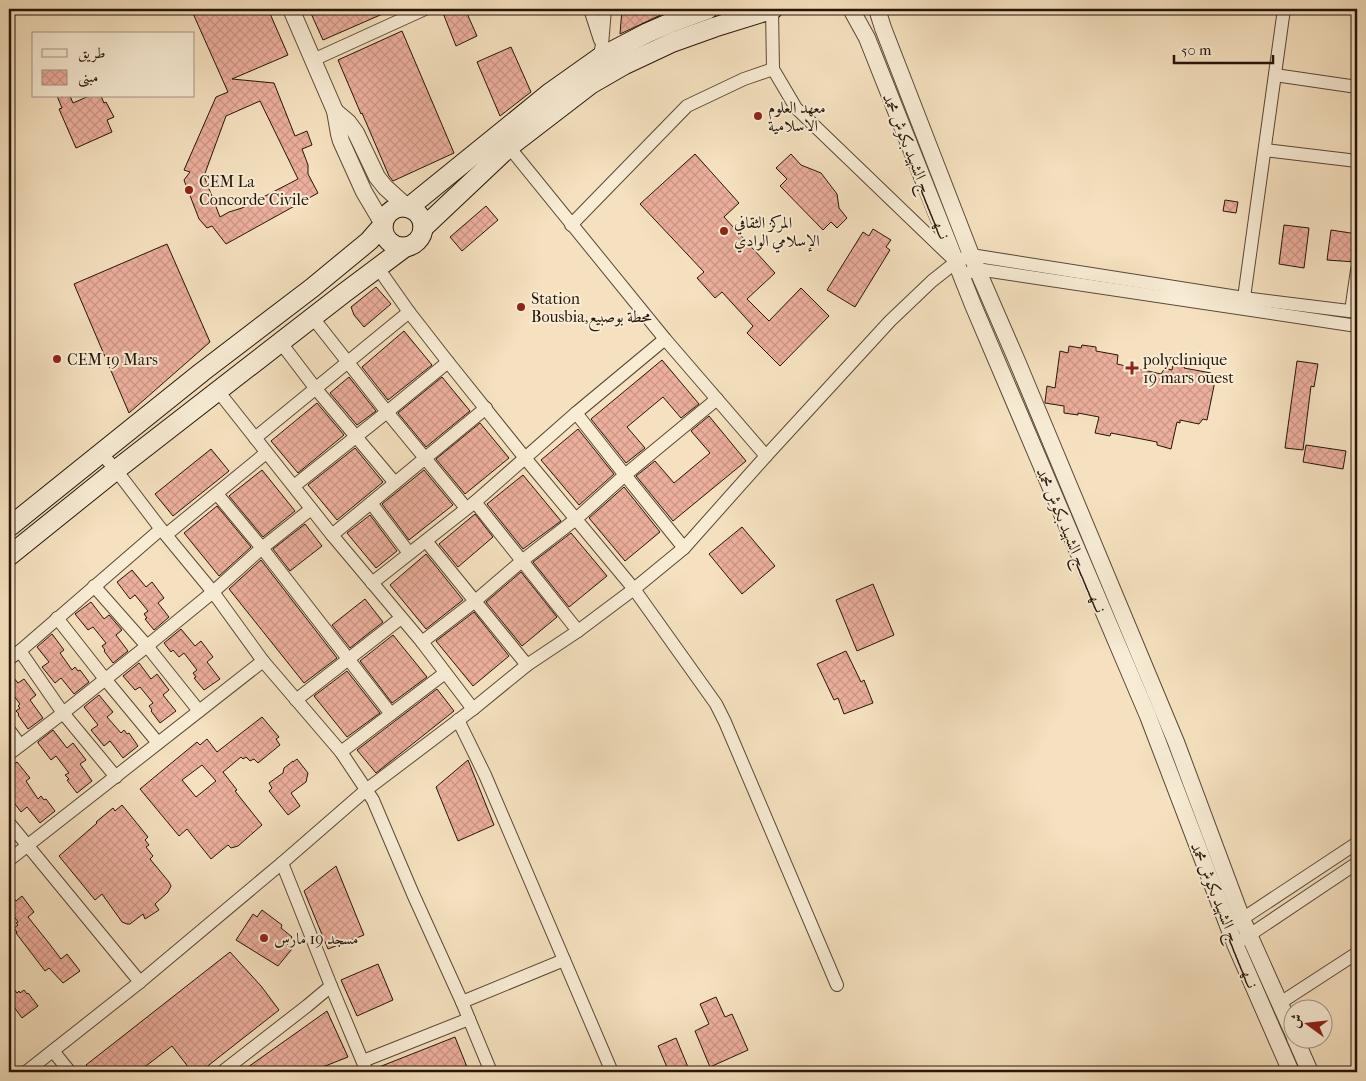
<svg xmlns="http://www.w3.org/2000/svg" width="1366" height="1081" viewBox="0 0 1366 1081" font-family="'IM FELL French Canon',Amiri,serif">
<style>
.building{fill:url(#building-cross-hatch);stroke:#261508;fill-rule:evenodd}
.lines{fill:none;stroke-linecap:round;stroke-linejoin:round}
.minor-casing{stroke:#5a4836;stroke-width:14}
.tertiary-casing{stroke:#5a4836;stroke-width:18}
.secondary-casing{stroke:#261508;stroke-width:21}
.minor{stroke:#f8ecd5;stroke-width:12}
.tertiary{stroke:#f8ecd5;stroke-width:16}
.secondary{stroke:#f8ecd5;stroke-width:19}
.poi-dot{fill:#8f2418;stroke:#f8ecd5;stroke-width:2}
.labels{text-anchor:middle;stroke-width:4;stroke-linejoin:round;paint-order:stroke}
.poi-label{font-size:16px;fill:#261508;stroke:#f8ecd5;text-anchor:start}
.street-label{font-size:16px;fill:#261508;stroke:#f8ecd5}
</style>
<defs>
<pattern id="building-cross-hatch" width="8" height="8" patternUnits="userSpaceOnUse" patternTransform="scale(1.25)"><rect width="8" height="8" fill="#edaf9d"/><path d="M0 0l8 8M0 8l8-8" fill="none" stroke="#cb9686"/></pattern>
</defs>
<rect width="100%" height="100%" fill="#f5e1bf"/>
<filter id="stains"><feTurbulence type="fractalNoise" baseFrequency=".004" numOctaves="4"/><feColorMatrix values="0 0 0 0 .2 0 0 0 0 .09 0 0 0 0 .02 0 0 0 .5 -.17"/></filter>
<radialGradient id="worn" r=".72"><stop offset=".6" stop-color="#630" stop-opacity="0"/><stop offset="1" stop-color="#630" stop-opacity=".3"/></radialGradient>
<!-- building -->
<g class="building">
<path d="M 191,9 L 268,9 L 288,55 L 232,79 L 274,83 L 295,136 L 307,131 L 312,145 L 302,149 L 308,165 L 308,174 L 318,193 L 226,244 L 212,226 L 207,228 L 199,219 L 184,180 L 190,172 L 184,170 L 216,97 L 228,92 ZM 260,101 L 298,179 L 242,208 L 229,212 L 220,217 L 204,176 L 226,116 Z"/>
<polygon points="309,9 394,9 323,40"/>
<polygon points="452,9 465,9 477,36 456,46 443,13"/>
<polygon points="622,9 667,9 667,12 620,34"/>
<polygon points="402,31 454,153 393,181 389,176 362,113 361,114 338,60"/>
<polygon points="511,47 531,92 500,116 477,62"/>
<polygon points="57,96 70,96 73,103 89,96 101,96 104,103 106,102 114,117 107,120 112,132 76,148 59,109 62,108"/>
<polygon points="695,154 739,203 724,217 775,273 747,299 769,321 801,288 829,316 780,366 747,333 753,326 722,292 715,298 697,278 704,272 640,204"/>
<polygon points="791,154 801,165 821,173 837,194 839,208 847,218 837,228 831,222 823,230 780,186 787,179 776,168"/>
<polygon points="1225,200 1238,202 1236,213 1223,211"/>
<polygon points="486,206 498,220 462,251 450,237"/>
<polygon points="1284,225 1309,228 1304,268 1279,264"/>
<polygon points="873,229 891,240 886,247 890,250 855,307 827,290 863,232 869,236"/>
<polygon points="1331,230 1357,234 1355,262 1327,260"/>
<polygon points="167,244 210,342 129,413 74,284"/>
<polygon points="376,287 391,304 364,327 354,315 351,307"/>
<polygon points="404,331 432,365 388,400 362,367"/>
<polygon points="1082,345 1096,347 1096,351 1118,355 1117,364 1161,374 1165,368 1172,370 1173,364 1185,366 1184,368 1211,373 1209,380 1215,381 1207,420 1203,419 1199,424 1180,420 1180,423 1177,422 1171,449 1157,445 1157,442 1111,433 1110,436 1095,433 1099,417 1078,413 1078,415 1064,413 1064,406 1045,403 1045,402 1047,386 1055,388 1060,351 1068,353 1069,346 1081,348"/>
<polygon points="662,360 699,404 681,418 663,397 627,427 645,448 626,463 591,419"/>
<polygon points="1297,361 1318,364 1314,387 1311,386 1303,450 1285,448"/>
<polygon points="349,377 376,411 357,425 330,393"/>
<polygon points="442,377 470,411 426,447 398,413"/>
<polygon points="317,403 344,435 298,473 271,441"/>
<polygon points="709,416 746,461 673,521 636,476 655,461 674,483 710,453 691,431"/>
<polygon points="480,423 509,458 465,494 436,459"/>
<polygon points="578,429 614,474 579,505 541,460"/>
<polygon points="1306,445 1346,451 1343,469 1303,462"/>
<polygon points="355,448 383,482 337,520 308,485"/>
<polygon points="211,449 229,471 173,516 155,494"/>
<polygon points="262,470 295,511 263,537 229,496"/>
<polygon points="424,470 453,505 409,540 382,504"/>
<polygon points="523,475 561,521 523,549 487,504"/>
<polygon points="624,487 660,532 625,561 589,518"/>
<polygon points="217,506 251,547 219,576 184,533"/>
<polygon points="475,514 493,537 458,567 439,544"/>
<polygon points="370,515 397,551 376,568 347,533"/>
<polygon points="305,524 322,546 290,571 273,549"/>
<polygon points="742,527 775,566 742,594 709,554"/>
<polygon points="571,533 607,576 569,607 533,562"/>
<polygon points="426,554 463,600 426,629 390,585"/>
<polygon points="261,560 337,658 304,683 229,589"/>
<polygon points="132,570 146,587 152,582 164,598 158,603 169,617 154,630 145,619 147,618 144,614 148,611 135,595 130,599 117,582"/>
<polygon points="521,572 557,617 522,646 486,602"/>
<polygon points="873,584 894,635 857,651 836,600"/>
<polygon points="365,599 383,622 350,648 332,625"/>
<polygon points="91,602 104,619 109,615 122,630 116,635 128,651 113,663 104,651 105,650 102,646 106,643 93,627 88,630 75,614"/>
<polygon points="474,612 509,656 473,686 436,641"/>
<polygon points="181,629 195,646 201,641 213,657 207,662 220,679 204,690 194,678 196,677 193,673 197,670 184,653 179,657 173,650 171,652 164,643"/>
<polygon points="52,634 64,650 60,653 72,670 75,667 78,671 80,670 89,682 74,694 61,678 55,683 42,667 49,662 37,647"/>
<polygon points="393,635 427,677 392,703 360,661"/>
<polygon points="846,651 861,682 864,680 873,703 844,714 838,698 834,700 817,664"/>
<polygon points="139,663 151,679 157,674 169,690 163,695 176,711 160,723 151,711 152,710 149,706 153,703 140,687 135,690 123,676"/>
<polygon points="347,671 380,713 347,737 314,696"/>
<polygon points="9,672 18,683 24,679 36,695 30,700 43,718 28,729 18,715 19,714 16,711 20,708 18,706 20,704 9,689"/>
<polygon points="437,689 454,711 376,773 357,750"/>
<polygon points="99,695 113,712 107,717 121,733 124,730 127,734 129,733 138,746 123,758 110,741 104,746 91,730 98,725 84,707"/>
<path d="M 262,717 L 279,737 L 276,739 L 280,745 L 258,763 L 254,759 L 250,761 L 246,757 L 243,759 L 241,757 L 223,772 L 237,790 L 235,791 L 262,825 L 238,846 L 231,848 L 228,845 L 211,859 L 187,829 L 179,836 L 140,789 L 197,742 L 200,745 L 207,739 L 217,752 ZM 202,765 L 216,781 L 196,797 L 182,780 Z"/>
<polygon points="53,730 67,748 73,743 86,760 80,764 92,781 77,793 67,780 69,779 65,775 69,773 56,756 51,760 38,743 38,742"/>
<polygon points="297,759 308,773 306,782 291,793 300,806 288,815 269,791 272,788 269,783 283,773 284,768 293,761 293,762"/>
<polygon points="468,760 494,825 458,841 436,787"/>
<polygon points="17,762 30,778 26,781 38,799 41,796 44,800 46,799 55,811 40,823 27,807 21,812 9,796 15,791 9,783 9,768"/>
<polygon points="122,805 148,837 145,840 149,845 146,847 153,856 150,859 169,882 171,886 168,892 155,904 159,910 145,919 143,914 130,924 127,924 122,922 102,894 95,900 59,856 97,823 96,822 113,808 115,811"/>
<polygon points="336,866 364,935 328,949 304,891"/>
<polygon points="9,892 16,901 22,896 34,912 28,917 48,942 61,959 67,954 80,971 63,983 49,968 45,971 16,933 17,932 14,928 18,925 16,923 18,922 9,909"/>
<polygon points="262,910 282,925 281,928 292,937 287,944 292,949 278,966 236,940 253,914 257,917"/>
<polygon points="230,952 261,986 279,1010 200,1072 192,1072 172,1046 138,1072 91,1072 86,1065"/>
<polygon points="378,964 393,1000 357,1016 341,980"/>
<polygon points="9,983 17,993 19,991 20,993 24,990 27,994 28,993 38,1006 22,1018 9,1000"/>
<polygon points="716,997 725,1017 732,1014 748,1050 710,1067 695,1031 709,1024 700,1004"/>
<polygon points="327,1011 348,1057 310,1072 241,1072"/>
<polygon points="455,1037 469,1072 375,1072 374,1069"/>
<polygon points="676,1038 690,1072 669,1072 658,1046"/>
</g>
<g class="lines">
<!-- minor casing -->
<g class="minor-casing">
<g id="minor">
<polyline points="590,9 600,40"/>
<polyline points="772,9 773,69 796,108 954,260"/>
<polyline points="599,58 602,45 605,9"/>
<polyline points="313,60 425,9"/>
<polyline points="1275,75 1357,87"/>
<polyline points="1265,150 1357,161"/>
<polyline points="571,225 687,106 744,79 773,69"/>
<polyline points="378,268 409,312 448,362 525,458 634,589 716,704 725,722 837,985"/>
<polyline points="970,272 977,269 1357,326"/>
<polyline points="1243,305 1284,9"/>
<polyline points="1351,311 1357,270"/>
<polyline points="313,318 387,412 466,508"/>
<polyline points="281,343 316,389 395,483"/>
<polyline points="218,391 332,535 422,642 473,709"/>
<polyline points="576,413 625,475 684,548"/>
<polyline points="255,438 409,312"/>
<polyline points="101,453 116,470 161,529 213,592 263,661 341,752 373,800 413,894 462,1002 491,1072"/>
<polyline points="766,456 890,321 932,281 956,262 971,255 1244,298 1357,312"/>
<polyline points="294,486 387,412 448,362"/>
<polyline points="217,494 262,548 391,714"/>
<polyline points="475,502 578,631"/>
<polyline points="371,503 409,553"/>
<polyline points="167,534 266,453"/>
<polyline points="332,535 486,408"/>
<polyline points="426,541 527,665"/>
<polyline points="372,583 475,502 576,413 665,339"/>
<polyline points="94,586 147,646 199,711"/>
<polyline points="57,618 105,679 158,743"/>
<polyline points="422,642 474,602 523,560 576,519 625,475 717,399"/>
<polyline points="20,651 63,713 116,777"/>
<polyline points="9,659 20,651 161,529"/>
<polyline points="296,700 401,618"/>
<polyline points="458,720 485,775 612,1072"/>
<polyline points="9,730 20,745"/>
<polyline points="341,752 445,673"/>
<polyline points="9,754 63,713 147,646 213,592 262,548 311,509"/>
<polyline points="9,823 140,982"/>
<polyline points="9,860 263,661"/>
<polyline points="282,863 331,986 367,1072"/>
<polyline points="1236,923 1357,843"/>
<polyline points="1242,940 1357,863"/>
<polyline points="462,1002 564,960"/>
<polyline points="1280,1003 1357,953"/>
<polyline points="53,1051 70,1072"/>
<polyline points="363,1061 469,1019"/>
<polyline points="26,1072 140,982 282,863 366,790 473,709 527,665 578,631 634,589 684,548 766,456 665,339 509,147"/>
<polyline points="222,1072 307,1006 331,986"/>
</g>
</g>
<!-- tertiary casing -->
<g class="tertiary-casing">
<g id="tertiary">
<polyline points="291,9 335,111 339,134 341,141 364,192 383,224"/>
<polyline points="851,9 867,38 973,305 1148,716 1235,944 1291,1072"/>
<polyline points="877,9 883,28 971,255 1017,361 1176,742 1242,919 1294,1035"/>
<polyline points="335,111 348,122 356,133 377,177 385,187 407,207"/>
<polyline points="1295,1038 1310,1072"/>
</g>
</g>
<!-- secondary casing -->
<g class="secondary-casing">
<g id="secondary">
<circle cx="403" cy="227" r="20"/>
<polyline points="408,208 551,92 599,58 647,33 670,23 708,9"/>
<polyline points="423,228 509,147 591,84 624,65 673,42 715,27 773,9"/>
<polyline points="9,527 202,372 312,288 369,241 383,225"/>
<polyline points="9,556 116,470 344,293 404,248"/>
</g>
</g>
<!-- minor -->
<use href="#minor" class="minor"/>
<!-- tertiary -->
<use href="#tertiary" class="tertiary"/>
<!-- secondary -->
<use href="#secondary" class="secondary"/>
</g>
<!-- markers -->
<g class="poi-dot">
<circle cx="758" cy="116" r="5"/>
<circle cx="189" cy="190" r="5"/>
<circle cx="724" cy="231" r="5"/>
<circle cx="521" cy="307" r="5"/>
<circle cx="57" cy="359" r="5"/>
<path d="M1129.5 360.5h5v5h5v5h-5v5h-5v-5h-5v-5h5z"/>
<circle cx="264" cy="938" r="5"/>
</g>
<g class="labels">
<!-- poi labels -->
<g class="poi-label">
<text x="768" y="113">معهد العلوم<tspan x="768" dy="18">الاسلامية</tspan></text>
<text x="199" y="187">CEM La<tspan x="199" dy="18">Concorde Civile</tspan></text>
<text x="734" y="228">المركز الثقافي<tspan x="734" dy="18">الإسلامي الوادي</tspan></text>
<text x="531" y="304">Station<tspan x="531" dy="18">Bousbia,محطة بوصبيع</tspan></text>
<text x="67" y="365">CEM 19 Mars</text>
<text x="1143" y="365">polyclinique<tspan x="1143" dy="18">19 mars ouest</tspan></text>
<text x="274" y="944">مسجد 19 مارس</text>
</g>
<!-- street labels -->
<g class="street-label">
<text transform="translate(917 166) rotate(68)" y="6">نـــهـــــــــــج الشهيد بكوش محمد</text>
<text transform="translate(1072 540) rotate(67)" y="6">نـــهـــــــــــج الشهيد بكوش محمد</text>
<text transform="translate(1225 915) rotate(68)" y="6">نـــهـــــــــــج الشهيد بكوش محمد</text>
</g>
</g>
<!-- margin -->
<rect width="1366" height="1081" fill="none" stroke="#f5e1bf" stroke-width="30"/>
<rect x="10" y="10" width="1346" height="1061" fill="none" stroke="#261508" stroke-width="2.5"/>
<rect x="15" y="15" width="1336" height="1051" fill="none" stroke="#261508"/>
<!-- legend -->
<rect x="32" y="32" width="162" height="65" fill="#f8ecd5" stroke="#a49683"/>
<rect x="42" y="49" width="25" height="8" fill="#f8ecd5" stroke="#a49683"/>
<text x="78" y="58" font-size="15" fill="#261508">طريق</text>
<rect x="42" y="70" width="25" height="15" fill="url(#building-cross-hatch)" stroke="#a49683"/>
<text x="78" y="82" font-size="15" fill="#261508">مبنى</text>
<!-- north arrow -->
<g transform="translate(1308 1024) rotate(285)"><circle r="24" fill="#f8ecd5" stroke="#a49683"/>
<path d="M0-4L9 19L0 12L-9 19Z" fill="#8f2418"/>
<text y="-8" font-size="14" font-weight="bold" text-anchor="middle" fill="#261508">ش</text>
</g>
<!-- scale -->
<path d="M1174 55v8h99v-8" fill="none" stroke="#261508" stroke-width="2.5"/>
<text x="1181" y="55" font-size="15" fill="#261508" stroke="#f8ecd5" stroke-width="4" paint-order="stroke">50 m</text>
<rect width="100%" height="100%" filter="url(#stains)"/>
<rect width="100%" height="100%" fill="url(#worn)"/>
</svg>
